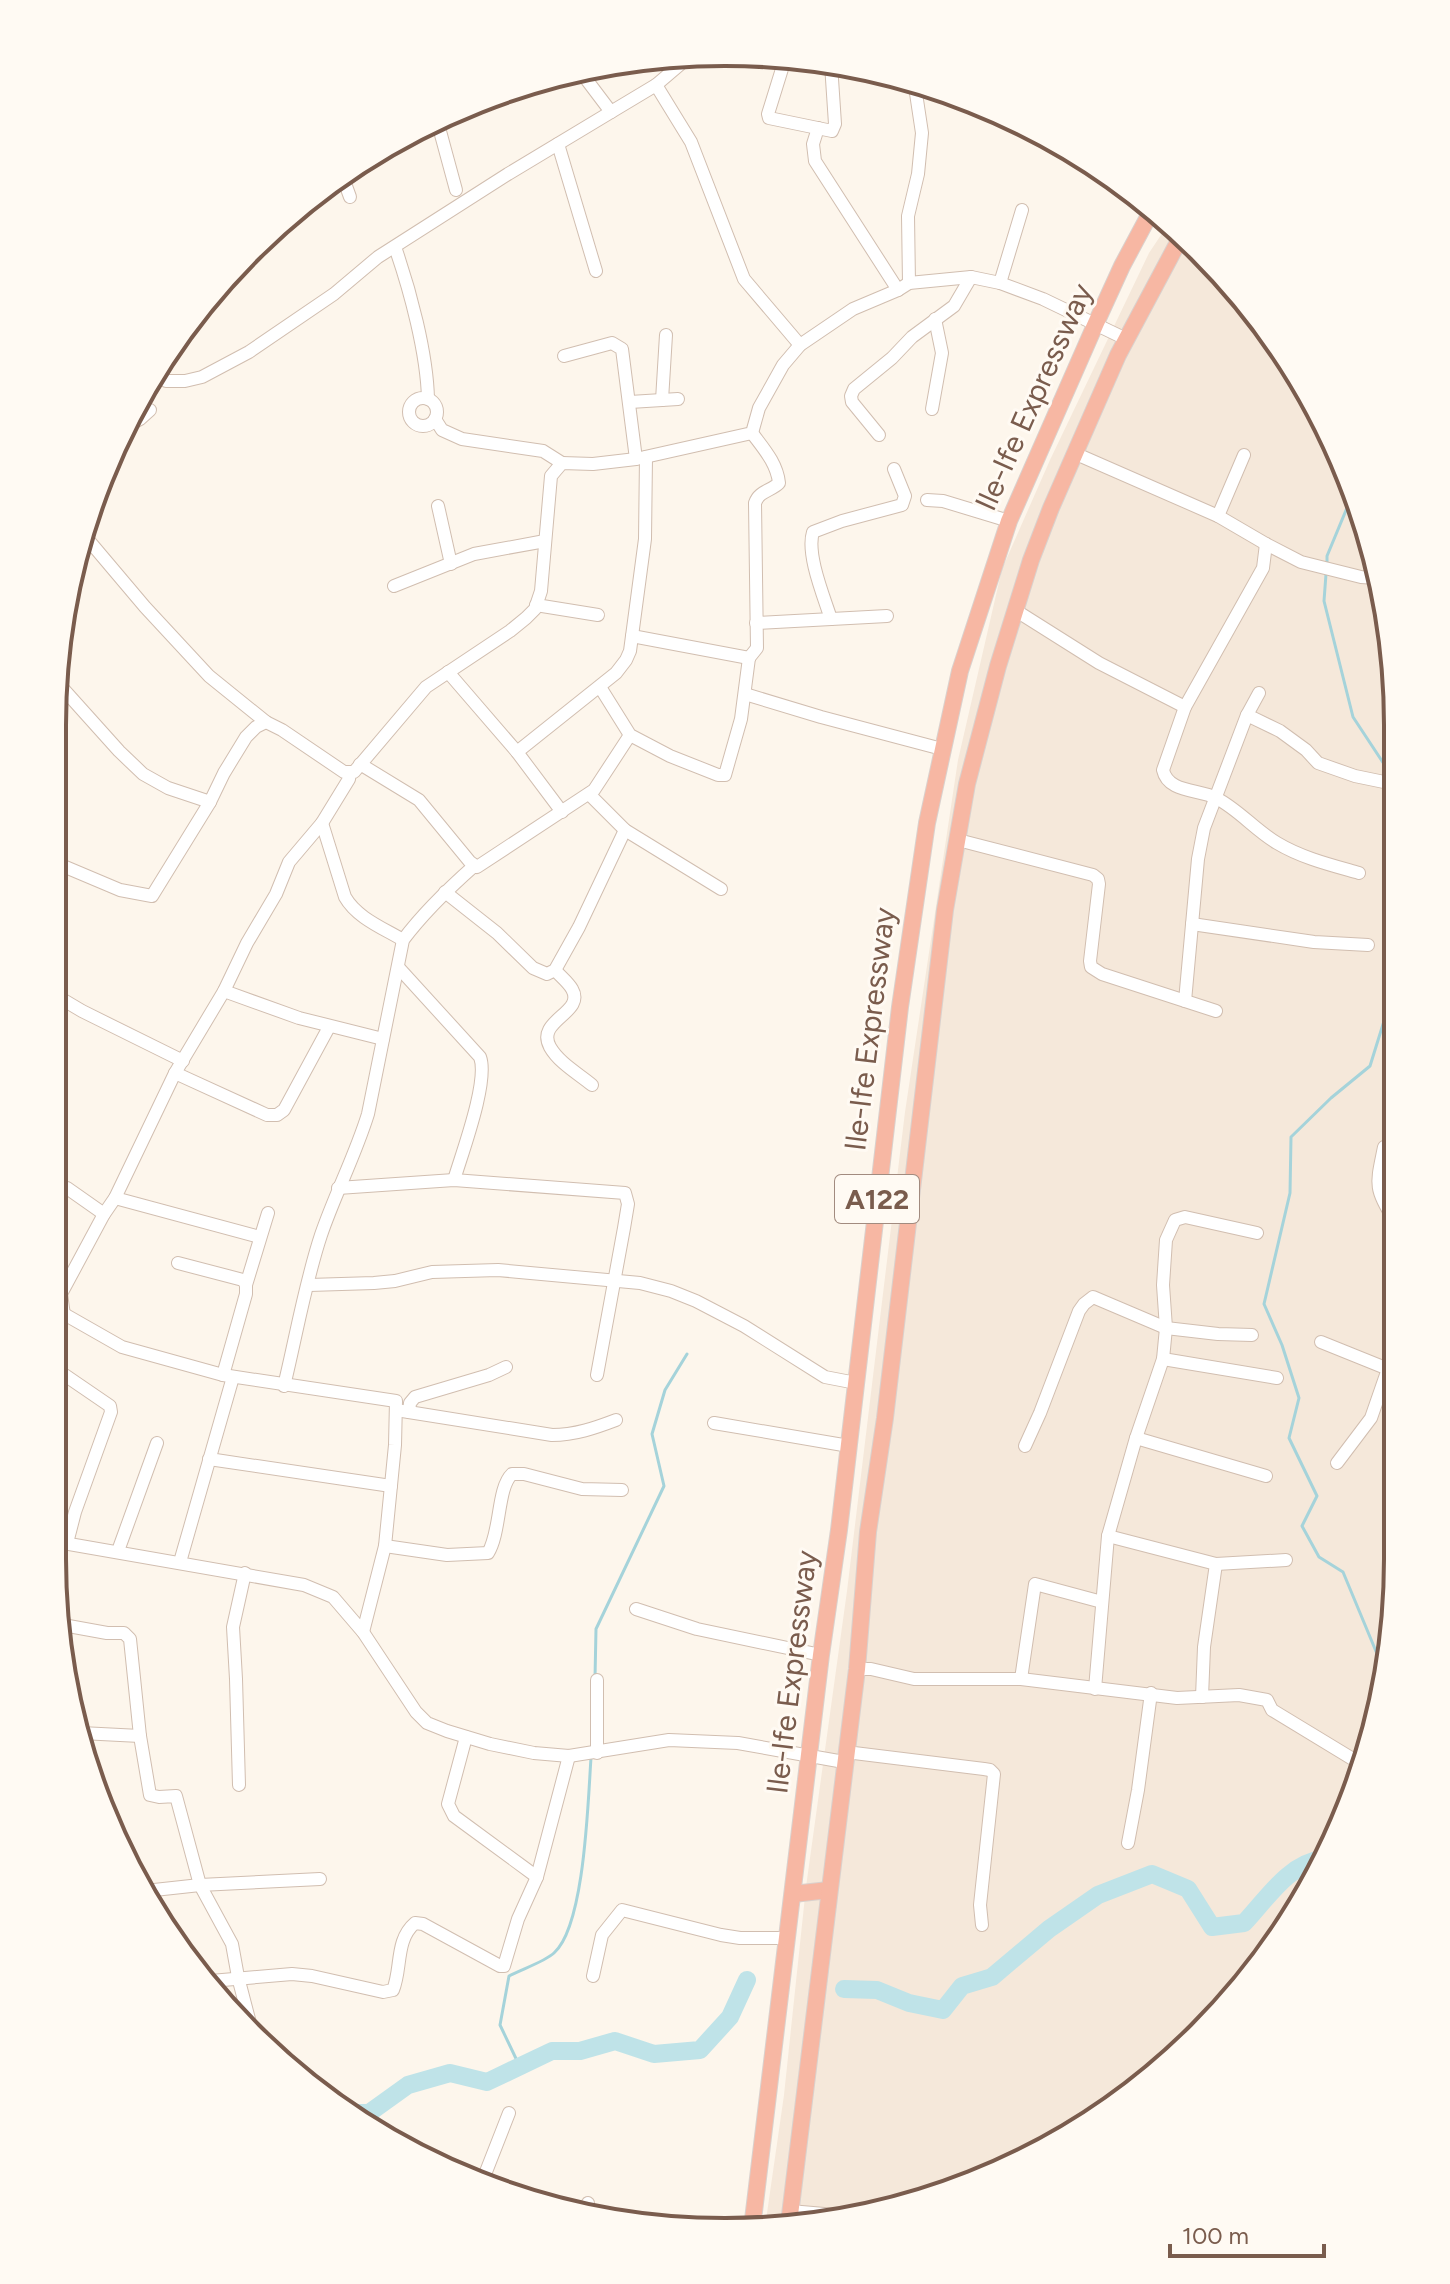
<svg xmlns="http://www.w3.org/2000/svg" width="1450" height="2284" viewBox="0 0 1450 2284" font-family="Figtree,sans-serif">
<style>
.residential{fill:#f5e8da}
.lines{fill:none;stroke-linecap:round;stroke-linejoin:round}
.stream{stroke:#a5d3da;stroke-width:3}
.river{stroke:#bfe3e8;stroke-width:18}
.minor-casing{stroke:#d1beb0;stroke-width:14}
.highway-casing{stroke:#dad1cd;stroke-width:18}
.minor{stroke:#fff;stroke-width:12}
.highway{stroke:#f7b7a3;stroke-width:16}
.labels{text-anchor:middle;stroke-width:6;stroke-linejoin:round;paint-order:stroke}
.shield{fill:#fffaf3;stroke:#a28b7f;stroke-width:2}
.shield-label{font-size:28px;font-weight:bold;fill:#7a5c4d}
.street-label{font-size:30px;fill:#7a5c4d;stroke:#fffaf3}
.rim{fill:none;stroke:#7a5c4d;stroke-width:4}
</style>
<rect width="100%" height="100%" fill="#fdf6ec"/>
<!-- residential -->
<polygon class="residential" points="1169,223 1231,282 1308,389 1362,509 1397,681 1392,1646 1347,1816 1259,1969 1099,2118 900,2209 765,2227 784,2095 806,1887 847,1591 905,1112 958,760 1002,569 1050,460 1149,253"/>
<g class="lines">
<!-- stream -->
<g class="stream">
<polyline points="1327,566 1327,556 1354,491"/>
<polyline points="1326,574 1324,601 1353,717 1384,764 1396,793"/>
<polyline points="1385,1673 1343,1572 1319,1557 1302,1526 1317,1496 1289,1438 1299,1398 1282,1345 1264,1304 1290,1193 1291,1137 1331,1098 1370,1066 1389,1005 1395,926"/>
<polyline points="595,1678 596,1629 664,1486 652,1434 665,1390 687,1354"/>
<path d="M 520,2067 L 500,2025 L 509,1976 C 522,1969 544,1962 554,1953 C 585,1926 588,1799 591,1758"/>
</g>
<!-- river -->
<g class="river">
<path d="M 844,1989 L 877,1990 L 909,2003 L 943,2010 L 962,1986 L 992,1977 L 1049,1929 L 1098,1895 L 1152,1874 L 1188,1889 L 1212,1927 L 1244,1923 C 1266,1900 1288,1864 1322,1859"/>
<polyline points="353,2113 369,2113 408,2085 450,2073 487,2082 552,2051 580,2051 615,2041 654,2054 700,2050 730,2017 747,1980"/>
</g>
<!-- minor casing -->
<g class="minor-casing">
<g id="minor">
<polyline points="786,56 768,114 769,118 832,131 835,124 831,64"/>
<polyline points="580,71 611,112 656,85 690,56"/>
<polyline points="656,85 691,142 744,279 800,345"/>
<polyline points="437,120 456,190"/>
<polyline points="818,128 813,144 815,161 898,290"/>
<polyline points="558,144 596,271"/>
<polyline points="342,175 350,197"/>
<path d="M 395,247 C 410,290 427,353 428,399"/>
<polyline points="909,283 908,216 918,174 922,133 914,80"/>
<polyline points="1000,283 1022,210"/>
<polyline points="564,356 612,343 622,349 636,459"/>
<polyline points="166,381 185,381 202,377 249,352 334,294 378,257 508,174 611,112"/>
<circle cx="423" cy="412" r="14"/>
<polyline points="662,400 666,335"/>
<polyline points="630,402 678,399"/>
<polyline points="932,409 942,353 935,319"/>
<polyline points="435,419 442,430 462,439 543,451 562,463"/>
<polyline points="127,426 140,419 150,410"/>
<polyline points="879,435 852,402 851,396 854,389 892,358 912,337 954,306 971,277"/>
<polyline points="1074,453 1218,516 1266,544 1301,562 1361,577 1376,578"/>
<polyline points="927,500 943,501 1009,521"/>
<polyline points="438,506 451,564"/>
<polyline points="1218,516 1244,455"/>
<polyline points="85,536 145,607 209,676 266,722 282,730 344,772 354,772 426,687 510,631 526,618 535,609 541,591 551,476 562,463 593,464 636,459 752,433 759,408 783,365 800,345 853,309 898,290 909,283 971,277 1000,283 1043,299 1126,339"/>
<path d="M 1266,544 L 1263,568 L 1185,707 L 1163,770 C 1168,793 1199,789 1216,798 C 1238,809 1255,830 1277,843 C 1302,858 1331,865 1359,873"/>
<polyline points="394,586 474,554 545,541"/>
<polyline points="536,605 598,615"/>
<polyline points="1015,610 1099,663 1185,707"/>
<path d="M 831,619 C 824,597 806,554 813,532 L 842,521 L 902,505 L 905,496 L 894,469"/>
<polyline points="756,623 887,616"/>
<polyline points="632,636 749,658"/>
<path d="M 749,658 L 757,648 L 755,503 C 759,491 771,491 779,483 C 777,463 763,448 752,433"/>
<polyline points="448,672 517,752 562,812"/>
<polyline points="57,682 119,751 143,774 168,788 210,802"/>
<polyline points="600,687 630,735 670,756 718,775 725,775 741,719 749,658"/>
<polyline points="745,694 821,717 942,749"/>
<polyline points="1247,715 1280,731 1306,750 1318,763 1355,776 1384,782"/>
<polyline points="517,752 616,673 626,660 630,651 645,539 646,457"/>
<polyline points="360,764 419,800 470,862 477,867 594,790 630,735"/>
<polyline points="589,794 625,830 721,889"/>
<path d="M 322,823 L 345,897 C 357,918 383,928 403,940"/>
<polyline points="958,840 1093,875 1098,879 1099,884 1090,961 1091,967 1102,974 1216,1011"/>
<polyline points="56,863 120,890 152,896 210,802 224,773 246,737 256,727 266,722"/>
<polyline points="445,892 497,933 533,968 547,974 555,970 579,927 625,830"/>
<polyline points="1192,924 1314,942 1368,945"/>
<path d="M 398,967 L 480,1057 C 489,1081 462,1153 454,1180"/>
<path d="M 555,970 C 560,976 568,982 572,989 C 586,1013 535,1020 550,1047 C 559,1063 579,1074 592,1085"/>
<polyline points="224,991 299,1018 383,1039"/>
<polyline points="55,995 82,1011 183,1061"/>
<polyline points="1185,1001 1198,859 1204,828 1247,715 1259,693"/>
<polyline points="175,1073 267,1115 277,1115 284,1110 329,1027"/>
<path d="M 1384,1147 C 1377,1182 1373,1188 1394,1219"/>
<polyline points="67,1188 104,1214"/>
<polyline points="338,1188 454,1180 625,1193 628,1204 624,1228 597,1375"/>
<polyline points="115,1198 260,1237"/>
<polyline points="178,1263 243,1280 246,1285 246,1294 223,1375"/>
<polyline points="246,1285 268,1213"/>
<polyline points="309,1285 374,1283 395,1281 432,1272 498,1270 640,1283 671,1291 696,1301 744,1326 825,1377 856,1383"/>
<polyline points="57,1310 122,1347 223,1375 396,1401 395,1445 385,1546 363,1632"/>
<polyline points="64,1315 61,1294 104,1214 115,1198 175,1073 224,991 247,943 276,894 289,862 322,823 349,779 350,773"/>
<polyline points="1321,1342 1388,1369"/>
<polyline points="1163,1359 1277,1378"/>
<polyline points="53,1367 110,1406 111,1412 75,1512 67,1543"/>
<path d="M 284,1386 C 296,1337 305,1283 321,1235 C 335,1194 355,1156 368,1114 L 403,940 C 424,912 448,889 474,866"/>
<path d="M 396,1410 L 552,1435 C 575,1435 595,1428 616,1420"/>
<polyline points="409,1412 410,1403 415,1397 489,1375 506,1367"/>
<polyline points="714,1423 849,1446"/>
<polyline points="1136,1438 1266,1476"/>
<polyline points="1025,1446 1040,1413 1079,1311 1084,1304 1093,1297 1166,1328 1218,1334 1252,1335"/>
<polyline points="209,1459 391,1486"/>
<polyline points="1337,1463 1371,1418 1388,1369 1394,1361"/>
<polyline points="1108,1536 1216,1564 1286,1560"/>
<polyline points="52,1541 304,1585 333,1597 363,1632 416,1712 427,1723 447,1731 490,1744 534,1753 569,1756 669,1740 738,1743 844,1762"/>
<path d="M 385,1546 L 447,1555 L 488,1553 C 501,1532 497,1488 512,1474 L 524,1474 L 582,1489 L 622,1490"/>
<polyline points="118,1551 157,1443"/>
<polyline points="180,1562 233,1377"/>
<polyline points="53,1567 62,1543"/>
<polyline points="636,1609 697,1629 821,1655"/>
<polyline points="63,1625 107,1633 124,1633 130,1639 140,1736 150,1795 159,1797 176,1796 200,1885 232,1944 238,1977 250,2023"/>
<polyline points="857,1669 871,1669 914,1679 1021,1679 1177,1698 1239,1695 1267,1700 1272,1710 1361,1764"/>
<polyline points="1021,1679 1035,1584 1102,1602"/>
<polyline points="1095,1689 1108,1536 1136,1438 1163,1359 1166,1328 1163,1285 1166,1240 1175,1220 1185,1217 1257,1233"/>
<polyline points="1202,1697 1204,1647 1216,1564"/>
<polyline points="81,1733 140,1736"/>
<polyline points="466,1737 448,1804 454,1816 537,1877"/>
<polyline points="846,1752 984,1769 990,1770 994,1774 980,1905 982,1925"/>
<polyline points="597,1753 597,1680"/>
<polyline points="239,1785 236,1679 233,1627 245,1573"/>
<polyline points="1128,1843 1138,1790 1151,1693"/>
<polyline points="145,1891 200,1885 320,1879"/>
<polyline points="593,1976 602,1935 622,1910 721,1935 740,1938 787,1938"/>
<path d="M 211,1981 L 292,1974 L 312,1976 L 383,1992 L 393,1990 C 402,1968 395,1940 415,1923 L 423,1924 L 500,1966 L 504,1966 L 518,1919 L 537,1877 L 569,1756"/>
<polyline points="482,2182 509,2113"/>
<polyline points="585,2209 588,2203"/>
<polyline points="790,2211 847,2216"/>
</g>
</g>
<!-- highway casing -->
<g class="highway-casing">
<g id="highway">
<polyline points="793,1894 829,1890"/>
<polyline points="789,2223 857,1669 868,1532 885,1418 945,910 967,784 998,666 1031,560 1051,508 1118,355 1182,235"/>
<polyline points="752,2228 821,1655 839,1530 900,1007 927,823 960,671 1009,521 1096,323 1122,266 1153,208"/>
</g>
</g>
<!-- minor -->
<use href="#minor" class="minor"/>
<!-- highway -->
<use href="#highway" class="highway"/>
</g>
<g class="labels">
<!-- shield labels -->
<rect class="shield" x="835" y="1175" width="84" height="48" rx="6"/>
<g class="shield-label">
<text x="877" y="1209">A122</text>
</g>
<!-- street labels -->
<g class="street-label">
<text transform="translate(1034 397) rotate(-66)" y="10">Ile-Ife Expressway</text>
<text transform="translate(870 1029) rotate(-83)" y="10">Ile-Ife Expressway</text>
<text transform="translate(792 1672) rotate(-83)" y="10">Ile-Ife Expressway</text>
</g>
</g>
<!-- crop -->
<path d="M0 0H1450V2284H0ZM725 66H725A659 659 0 0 1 1384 725V1559A659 659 0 0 1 725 2218H725A659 659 0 0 1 66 1559V725A659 659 0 0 1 725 66Z" fill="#fffaf3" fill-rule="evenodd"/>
<path class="rim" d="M725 66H725A659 659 0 0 1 1384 725V1559A659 659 0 0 1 725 2218H725A659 659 0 0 1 66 1559V725A659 659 0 0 1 725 66Z"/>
<!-- scale -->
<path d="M1170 2244v12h154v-12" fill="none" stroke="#7a5c4d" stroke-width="4"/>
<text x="1182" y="2244" font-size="24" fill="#7a5c4d" stroke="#fffaf3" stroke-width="6" paint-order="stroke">100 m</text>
</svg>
